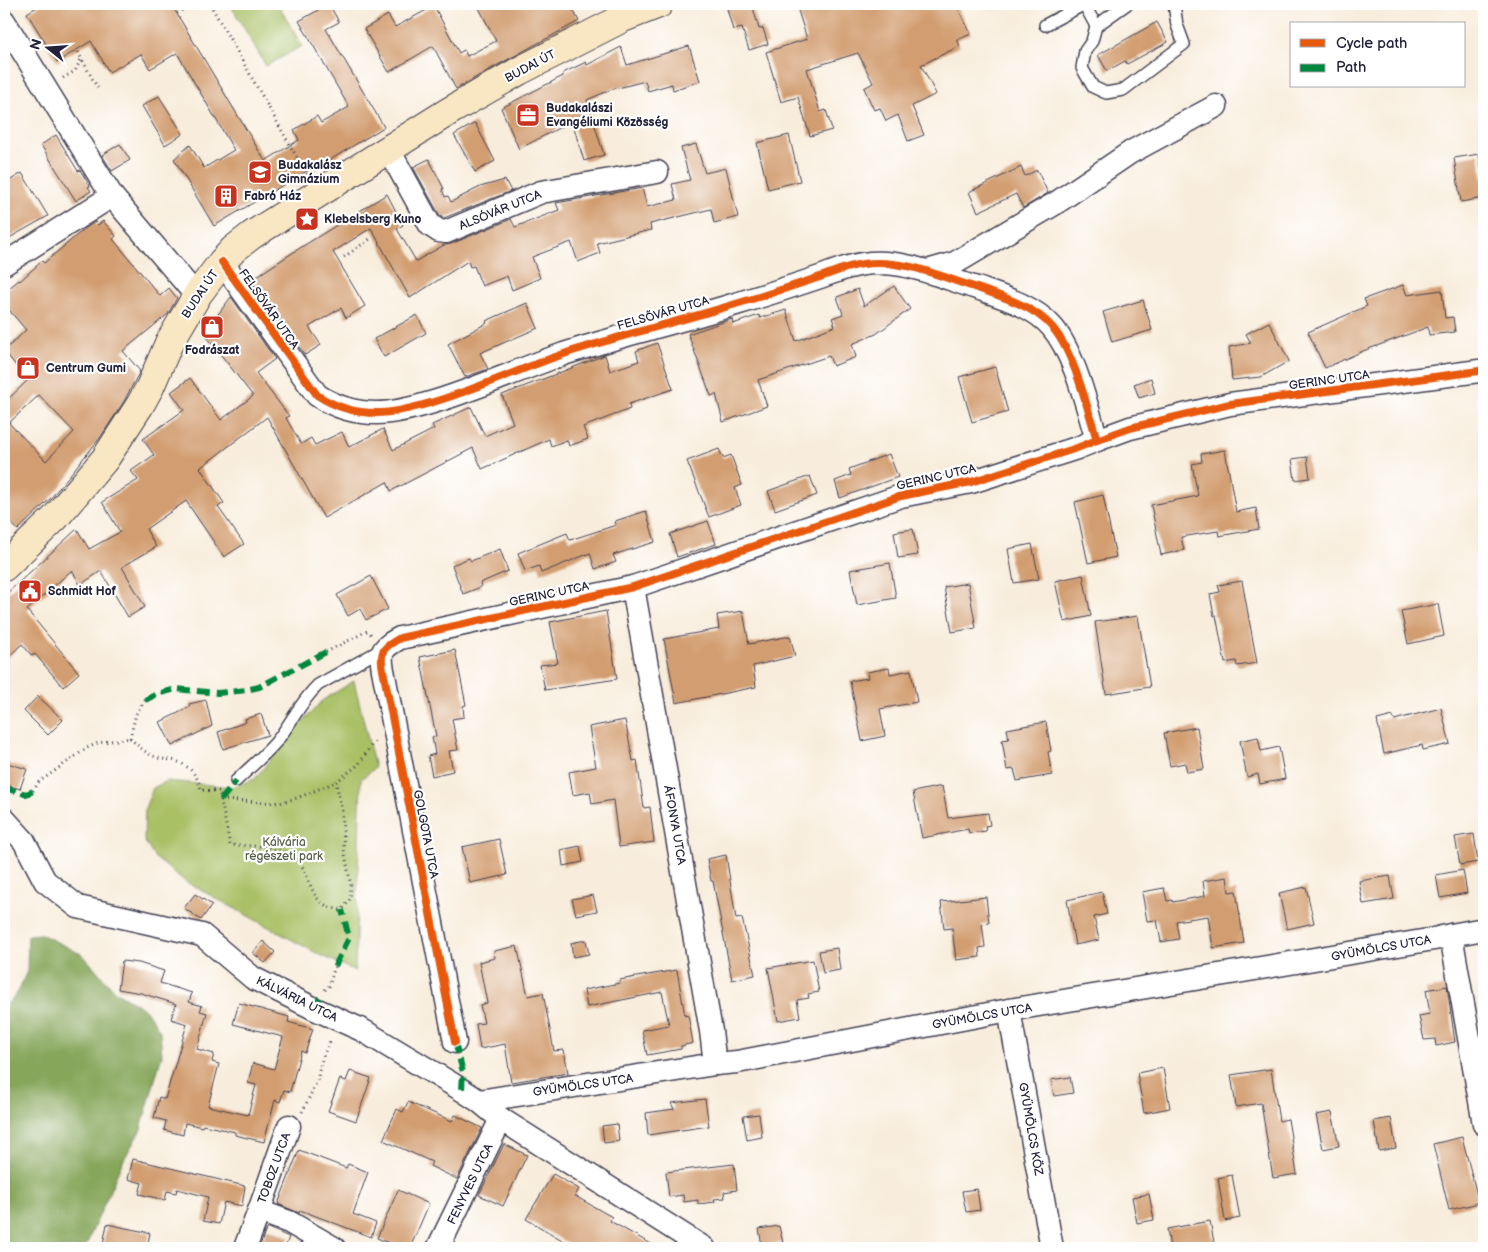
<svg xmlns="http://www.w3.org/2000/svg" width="1488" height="1252" viewBox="0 0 1488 1252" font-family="'Balsamiq Sans',sans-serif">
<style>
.green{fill:#a9c065;stroke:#667150}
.forest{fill:#86a65a;stroke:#54644a}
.building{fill:#d29d70;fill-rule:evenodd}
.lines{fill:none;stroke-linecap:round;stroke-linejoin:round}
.lane-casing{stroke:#424053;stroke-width:14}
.street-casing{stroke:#424053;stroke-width:25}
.secondary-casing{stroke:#424053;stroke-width:30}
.path{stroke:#424053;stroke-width:3;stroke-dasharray:1 4;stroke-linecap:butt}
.lane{stroke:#fff;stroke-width:11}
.street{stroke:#fff;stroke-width:22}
.secondary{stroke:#f9e7c3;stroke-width:28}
.quiet{stroke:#00873e;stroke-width:6;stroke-dasharray:12 6;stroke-linecap:butt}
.cycleway-casing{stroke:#fff;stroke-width:11}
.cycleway{stroke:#e8590c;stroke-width:8}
.labels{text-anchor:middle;stroke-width:4.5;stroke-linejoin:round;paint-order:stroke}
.street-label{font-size:12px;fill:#22223b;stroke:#fff}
.poi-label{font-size:12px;font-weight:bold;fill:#22223b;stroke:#fff;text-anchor:start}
.park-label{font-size:12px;fill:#58614c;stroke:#fff}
</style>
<rect width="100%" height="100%" fill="#fff"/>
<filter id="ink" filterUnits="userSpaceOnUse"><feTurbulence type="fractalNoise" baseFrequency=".02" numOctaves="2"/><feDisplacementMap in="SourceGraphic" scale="10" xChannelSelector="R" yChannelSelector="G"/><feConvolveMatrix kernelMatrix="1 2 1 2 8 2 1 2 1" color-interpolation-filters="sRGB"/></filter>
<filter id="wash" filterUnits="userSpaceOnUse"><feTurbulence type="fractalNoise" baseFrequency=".0096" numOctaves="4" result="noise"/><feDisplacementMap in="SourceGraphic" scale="20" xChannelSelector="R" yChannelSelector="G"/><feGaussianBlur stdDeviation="1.12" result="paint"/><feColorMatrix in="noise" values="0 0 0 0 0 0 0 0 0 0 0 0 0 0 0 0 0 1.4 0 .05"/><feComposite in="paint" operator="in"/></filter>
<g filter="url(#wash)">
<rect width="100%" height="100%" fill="#f8eddc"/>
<!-- green -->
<g class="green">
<polygon points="230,4 278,4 302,46 266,66"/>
<polygon points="354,681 375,768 361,779 355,971 318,954 186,882 154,857 144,840 145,808 153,788 167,781 232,787 255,779 282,744 323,700"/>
</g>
<!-- forest -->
<polygon class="forest" points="41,934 83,955 115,991 146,1010 160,1031 162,1055 141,1129 122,1163 85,1248 4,1248 4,1008 18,992 27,971 28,935"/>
<g id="blocks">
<!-- building -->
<g class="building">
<polygon points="42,4 171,4 265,161 299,140 294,130 317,116 321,123 349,107 299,21 329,4 339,22 326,29 384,127 312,171 310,169 214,226 174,159 190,145 204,168 234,150 177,53 150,69 141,54 109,72 91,41 57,62 27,13"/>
<polygon points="477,4 570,4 579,21 485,72 456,89 433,46 389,72 364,29 388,15 395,27 434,6 459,53 464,50 467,56 496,41"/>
<polygon points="746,4 752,4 759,29 763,28 768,44 749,50 742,28 733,30 727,9"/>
<polygon points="796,4 956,4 971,34 957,40 960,46 921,65 936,94 912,106 924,135 908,141 898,115 886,121 880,108 874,110 864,88 873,83 858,53 807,69 820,112 826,110 832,130 810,136 798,97 781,102 766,52 807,39"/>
<polygon points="1157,22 1168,42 1127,64 1125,61 1107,71 1098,55"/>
<polygon points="689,46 700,81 673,90 672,84 648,91 645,81 618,88 617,87 587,100 604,155 584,161 572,121 519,149 501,108 563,76 563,73 586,62 587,65 621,47 627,65"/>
<polygon points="159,96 183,134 165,145 142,106"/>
<polygon points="475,123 495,161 475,172 454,135"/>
<polygon points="56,135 78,171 80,170 90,186 88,187 91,191 76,201 41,145"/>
<polygon points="789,135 800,181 768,189 757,143"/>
<polygon points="120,144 130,160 112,171 102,155"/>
<polygon points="696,144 705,173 726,168 738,217 714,223 711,209 650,224 651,230 597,243 600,253 578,262 571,242 532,257 540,278 512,290 507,276 482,286 474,266 470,267 468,261 410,298 371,228 333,252 365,306 346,318 341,308 309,327 321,345 305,355 251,280 303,246 387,194 403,225 397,229 416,261 444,245 451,244 511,219 515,227 559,210 556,203 642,188 647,207 676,200 672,184 690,180 681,148"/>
<polygon points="1479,154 1484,186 1484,198 1461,202 1454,158"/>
<polygon points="429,159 444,189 442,189 445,197 448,196 451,202 480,187 505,180 511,191 444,218 440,216 413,167"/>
<polygon points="1021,167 1025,176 1037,170 1048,193 1023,208 1016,194 978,212 969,192"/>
<polygon points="22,173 48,216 4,241 4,184"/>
<path d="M 103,221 L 116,236 L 113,239 L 160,296 L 169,288 L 177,298 L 168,314 L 123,351 L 140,371 L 123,403 L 100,438 L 50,499 L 18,530 L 4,515 L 4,403 L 28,380 L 4,351 L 26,330 L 4,304 L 4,292 L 19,280 L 20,281 L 42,261 L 44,263 L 83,230 L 95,222 L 98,225 ZM 39,395 L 74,432 L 46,461 L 9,423 Z"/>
<polygon points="1403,285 1407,295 1442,290 1445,318 1453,317 1455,332 1429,335 1428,327 1363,351 1325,368 1308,332 1367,306 1364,299"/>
<polygon points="894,286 910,309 876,334 852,344 856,357 833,366 829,356 758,380 767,406 723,422 716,394 711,396 688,334 732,319 733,324 759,315 760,318 786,310 796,341 835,326 832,318 843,314 837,297 858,289 864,306"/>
<polygon points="231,297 275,359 256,373 289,416 286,418 301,444 311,438 315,445 342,432 349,447 383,429 393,450 434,429 432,425 471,407 485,436 513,423 502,395 605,355 610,371 639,361 636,351 657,343 673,389 629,404 630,409 583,427 588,439 569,446 567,440 551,446 549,439 482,469 473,448 391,491 387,482 324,518 267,417 200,468 224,503 218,507 244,544 224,557 186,501 146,529 156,547 122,567 145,607 128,617 101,571 80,585 72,570 27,610 79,673 63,687 35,654 32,656 22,644 4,661 4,596 77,529 89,549 120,532 102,502 138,480 131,471 154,455 143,439 184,410 171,392 190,378 221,420 253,396 204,333"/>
<polygon points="1143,300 1152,330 1112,342 1103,312"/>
<polygon points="527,303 538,328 480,353 488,369 465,377 448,344 487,323 486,321"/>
<polygon points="417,315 426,333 384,357 374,339"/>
<polygon points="1269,322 1289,361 1261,377 1232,380 1229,347 1251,343 1246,334"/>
<polygon points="995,367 1008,412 972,422 959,377"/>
<polygon points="1151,378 1155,393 1139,398 1134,384"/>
<polygon points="719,449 723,458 731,455 742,485 735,488 741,505 709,517 687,461"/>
<polygon points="1225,450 1236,512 1256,508 1259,529 1219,536 1218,531 1181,537 1184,550 1161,555 1151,505 1198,496 1192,464 1202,462 1201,454"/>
<polygon points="889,454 898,477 840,498 835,481 851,475 849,469"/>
<polygon points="1307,457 1310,478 1295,480 1292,459"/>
<polygon points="810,476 817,495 775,510 768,491"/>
<polygon points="1103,495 1116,557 1088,563 1075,502"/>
<polygon points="646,511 655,542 613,555 616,562 595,569 590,553 541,573 539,566 525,571 518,553 567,533 570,540 616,525 615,521"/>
<polygon points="708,521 716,544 677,557 670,534"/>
<polygon points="913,529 918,555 898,558 894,532"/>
<polygon points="1032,544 1039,579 1014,583 1008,549"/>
<polygon points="500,549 508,571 480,583 481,587 463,594 452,565 469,558 471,561"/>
<polygon points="890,563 896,598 857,605 850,570"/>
<polygon points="1083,575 1091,616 1064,622 1055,581"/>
<polygon points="371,576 388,609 366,620 360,609 348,616 337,595"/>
<polygon points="1242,581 1257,663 1237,666 1236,661 1225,663 1216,615 1214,616 1210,594 1220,592 1218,585"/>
<polygon points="968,583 976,628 952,632 944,587"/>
<polygon points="1438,604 1444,636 1408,644 1401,611"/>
<polygon points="606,611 617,679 545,690 540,665 558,663 550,622"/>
<polygon points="743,611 749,644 790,636 795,656 753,666 756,687 676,703 664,639 719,629 717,615"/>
<polygon points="1138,616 1150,687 1106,694 1095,622"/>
<polygon points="455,650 466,705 463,706 464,717 452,719 458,750 449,751 453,771 432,776 428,756 435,754 432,737 436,736 420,657"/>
<polygon points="889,668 890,674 911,670 917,702 880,709 885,736 862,741 850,681 868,678 867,672"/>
<polygon points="38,696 63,720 48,735 24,711"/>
<polygon points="206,700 212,726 172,746 160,722 190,707 189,704"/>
<polygon points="1441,708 1450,744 1423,750 1422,745 1384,754 1377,720 1393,716 1394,720"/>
<polygon points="261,714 268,735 223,749 218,732 246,722 245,719"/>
<polygon points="625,720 633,761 637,760 644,808 650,807 654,842 619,847 613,800 592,804 590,792 573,795 569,772 596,767 589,727"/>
<polygon points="1046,722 1051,751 1048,752 1052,775 1017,781 1014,769 1007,770 1002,740 1009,739 1007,729"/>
<polygon points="1197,727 1204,769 1187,772 1185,763 1170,766 1164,733"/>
<polygon points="1258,737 1261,751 1279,747 1285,779 1260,784 1258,774 1247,777 1240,741"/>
<polygon points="4,762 27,769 20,789 4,784"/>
<polygon points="942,786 948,818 988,813 990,825 985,826 986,831 969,833 968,829 922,838 913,792"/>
<polygon points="1474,834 1478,862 1460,865 1455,837"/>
<polygon points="499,839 507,875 470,883 462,847"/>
<polygon points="580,846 583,862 563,866 561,850"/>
<polygon points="726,855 736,919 742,918 755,975 732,980 713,881 711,881 707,859"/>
<polygon points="1463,870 1467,893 1440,898 1436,875"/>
<polygon points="1390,876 1394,899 1363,904 1359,881"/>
<polygon points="1227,877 1229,892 1236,891 1244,943 1213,948 1208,916 1176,921 1179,939 1161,942 1157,920 1147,921 1142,892 1164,888 1167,901 1172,900 1173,902 1205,896 1203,881"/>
<polygon points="1306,887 1314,923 1287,929 1279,893"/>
<polygon points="1102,892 1107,914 1094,917 1099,940 1075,945 1067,900"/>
<polygon points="195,894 212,905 201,920 184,908"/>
<polygon points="593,895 597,911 576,915 572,899"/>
<polygon points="986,897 989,923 982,924 985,947 979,948 980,957 956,960 952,928 944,929 941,902"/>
<polygon points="586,940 589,954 573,957 571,943"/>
<polygon points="263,941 275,952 265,963 253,953"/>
<polygon points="517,946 528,996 543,993 554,1051 564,1050 568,1073 511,1082 505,1044 480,1049 476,1024 484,1023 480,1005 487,1003 479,962 495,958 494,951"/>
<polygon points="837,948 840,970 823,973 819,951"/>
<polygon points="813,960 819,992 808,994 809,998 797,1000 800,1017 778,1021 768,968"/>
<polygon points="122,961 139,963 164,971 160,983 192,993 189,1002 202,1006 200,1011 207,1013 197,1049 214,1054 212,1062 219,1064 208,1106 248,1115 256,1085 248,1083 253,1063 274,1069 283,1037 233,1024 239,1003 289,1017 288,1022 313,1029 305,1053 301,1051 290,1092 284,1090 280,1102 275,1100 264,1142 235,1135 235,1132 203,1125 202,1127 185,1123 183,1135 164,1130 166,1121 154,1118 159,1097 165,1099 187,1024 171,1019 176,1004 141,993 118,989"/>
<polygon points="677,970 685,1016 688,1015 693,1043 681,1046 681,1049 647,1055 642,1030 669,1025 662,992 587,1007 584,990 620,983 619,980"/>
<polygon points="1447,986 1455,1042 1436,1046 1435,1039 1424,1040 1419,1016 1430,1014 1426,990"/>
<polygon points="1163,1068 1170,1108 1144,1113 1137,1073"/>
<polygon points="1271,1069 1279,1121 1288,1119 1297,1174 1273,1178 1261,1103 1236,1107 1231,1075"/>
<polygon points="350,1071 371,1078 356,1121 328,1111 340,1079 346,1081"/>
<polygon points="1070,1077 1073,1093 1054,1096 1051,1080"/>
<polygon points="705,1099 709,1126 648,1135 646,1113 674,1109 671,1103"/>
<polygon points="408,1102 452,1121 455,1115 482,1128 457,1179 430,1166 432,1162 383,1140 397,1109 403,1112"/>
<polygon points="1332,1112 1339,1146 1323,1149 1316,1115"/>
<polygon points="759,1114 762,1137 747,1140 743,1116"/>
<polygon points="1391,1118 1396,1148 1379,1151 1374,1121"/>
<polygon points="617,1124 619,1141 604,1143 602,1126"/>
<polygon points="1462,1137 1479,1203 1449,1210 1433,1144"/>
<polygon points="504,1144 527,1155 503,1206 479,1195"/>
<polygon points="299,1150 346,1168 348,1164 368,1172 353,1214 376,1223 371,1237 300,1210 299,1213 278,1204"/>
<polygon points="133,1159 245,1186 242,1206 224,1202 219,1224 203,1221 208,1197 177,1189 176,1193 167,1191 165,1200 139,1194 142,1183 128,1179"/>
<polygon points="734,1164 737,1190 724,1192 725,1198 714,1199 715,1202 698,1204 698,1200 684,1202 683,1195 669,1197 666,1172"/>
<polygon points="553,1174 579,1189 575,1196 612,1217 610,1221 658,1248 576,1248 526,1219"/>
<polygon points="1232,1175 1240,1218 1225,1221 1218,1178"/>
<polygon points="977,1189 980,1210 966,1212 962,1191"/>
<polygon points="398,1190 429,1204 410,1248 400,1248 377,1238"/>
<polygon points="1149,1194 1154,1220 1137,1223 1132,1197"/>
<polygon points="1210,1221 1215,1248 1170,1248 1167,1229"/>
<polygon points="107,1224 150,1233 147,1248 111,1248 112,1246 103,1244"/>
<polygon points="779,1226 783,1243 762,1246 759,1229"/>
<polygon points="268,1228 289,1237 285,1248 259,1248 266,1230 267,1230"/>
</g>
</g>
</g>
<g filter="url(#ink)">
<use href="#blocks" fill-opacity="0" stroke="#424053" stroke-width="1"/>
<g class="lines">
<!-- lane casing -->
<g class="lane-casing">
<g id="lane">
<polyline points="1084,4 1096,26 1127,4"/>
<polyline points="1045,25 1085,4"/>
<polyline points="1096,26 1092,41 1085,51 1082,68 1093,87 1106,93 1123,90 1184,44 1177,25 1174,4"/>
<path d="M 236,781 C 249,768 264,756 276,742 C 291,724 300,702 318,685 L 384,648"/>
</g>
</g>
<!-- street casing -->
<g class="street-casing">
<g id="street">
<polyline points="4,21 112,196 189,287 198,294"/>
<polyline points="389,150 430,225 439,231 446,232 541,192 657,172"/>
<path d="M 222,262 L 317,395 C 335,407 356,413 377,413 C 395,413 413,408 430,403 C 475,390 517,370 561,355 C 578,349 596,344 613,339 C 655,327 697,316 739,303 C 766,295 793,286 820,277 C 834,272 848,266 863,264 C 902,258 941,277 977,288 C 1003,297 1034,306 1052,327 C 1074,352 1087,407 1097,440"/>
<polyline points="4,264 112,196"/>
<polyline points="927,271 955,263 1056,203 1131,152 1216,106"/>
<polyline points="633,587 711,1031 715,1064"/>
<polyline points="4,819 24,841 45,881 78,907 202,935 253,978 315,1009 362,1030 462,1090 479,1101 501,1119 704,1248"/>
<polyline points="1451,935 1484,1124"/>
<polyline points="1009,1010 1052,1248"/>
<path d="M 455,1042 L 383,670 C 379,650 384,647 400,638 L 633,587 L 901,496 L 971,482 L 1077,448 L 1097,440 L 1130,428 L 1230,404 L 1479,371"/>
<polyline points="479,1101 715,1064 737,1062 1009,1010 1434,939 1451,935 1484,929"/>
<polyline points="259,1211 289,1126"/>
<polyline points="245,1248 259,1211 289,1222 334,1248"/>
<polyline points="438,1248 501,1119"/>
</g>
</g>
<!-- secondary casing -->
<g class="secondary-casing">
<polyline id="secondary" points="4,567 55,518 105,459 140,405 150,387 169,343 198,294 222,262 234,249 252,235 448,112 519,71 623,18 659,4"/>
</g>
<!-- path -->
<g class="path">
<polyline points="210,4 307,175"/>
<polyline points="177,13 193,4"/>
<polyline points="78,52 98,89"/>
<polyline points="63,78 75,71 81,59"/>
<polyline points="344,257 370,239"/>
<polyline points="326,652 367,631 372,635"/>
<path d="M 130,738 C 138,746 145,753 156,757 C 162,760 169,759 176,761 C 190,766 198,776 201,790 L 219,791 L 230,845 C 251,846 278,845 295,858 C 311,871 307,896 327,906 C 331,908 337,909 342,910 L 350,899 L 351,886 L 344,849 L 342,811 L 336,782 L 358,765 L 375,740"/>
<polyline points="130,738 136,714 145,700"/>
<polyline points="33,791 39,782 87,748 98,743 130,738"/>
<polyline points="221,800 279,803 297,798 336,782"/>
<polyline points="325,990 329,986 335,966"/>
<polyline points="302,1112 317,1082 320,1066 324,1054 331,1039"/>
</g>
<!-- lane -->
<use href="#lane" class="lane"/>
<!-- street -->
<use href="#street" class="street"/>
<!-- secondary -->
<use href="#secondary" class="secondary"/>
<!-- quiet -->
<g class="quiet">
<polyline points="145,700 157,694 176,689 218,693 246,690 259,687 326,652"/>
<polyline points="4,788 26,794 33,791"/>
<polyline points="221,800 236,781"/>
<polyline points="335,966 349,938 342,910"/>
<polyline points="315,1009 320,996"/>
<polyline points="455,1042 463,1072 462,1090"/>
</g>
<!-- cycleway casing -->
<g class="cycleway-casing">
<g id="cycleway">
<path d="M 222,262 L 317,395 C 335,407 356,413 377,413 C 395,413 413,408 430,403 C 475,390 517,370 561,355 C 578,349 596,344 613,339 C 655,327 697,316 739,303 C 766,295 793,286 820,277 C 834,272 848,266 863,264 C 902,258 941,277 977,288 C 1003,297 1034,306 1052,327 C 1074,352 1087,407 1097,440"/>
<path d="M 455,1042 L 383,670 C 379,650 384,647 400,638 L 633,587 L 901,496 L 971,482 L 1077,448 L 1097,440 L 1130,428 L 1230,404 L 1479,371"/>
</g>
</g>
<!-- cycleway -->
<use href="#cycleway" class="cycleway"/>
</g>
</g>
<!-- icons -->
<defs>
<g id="office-square" transform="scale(1.25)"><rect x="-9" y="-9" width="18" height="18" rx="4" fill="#c8321e" stroke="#fff"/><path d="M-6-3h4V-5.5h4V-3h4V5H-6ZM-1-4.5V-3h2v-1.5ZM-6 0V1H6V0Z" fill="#fff"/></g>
<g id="school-square" transform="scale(1.25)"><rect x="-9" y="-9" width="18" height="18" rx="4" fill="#c8321e" stroke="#fff"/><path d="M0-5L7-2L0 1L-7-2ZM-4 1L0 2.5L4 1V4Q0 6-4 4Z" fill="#fff"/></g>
<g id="building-square" transform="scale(1.25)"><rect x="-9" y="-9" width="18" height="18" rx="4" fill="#c8321e" stroke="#fff"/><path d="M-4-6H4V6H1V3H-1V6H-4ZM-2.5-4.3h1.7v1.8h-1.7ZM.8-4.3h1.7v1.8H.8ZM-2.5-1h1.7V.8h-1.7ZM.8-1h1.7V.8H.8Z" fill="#fff"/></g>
<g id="sight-square" transform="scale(1.25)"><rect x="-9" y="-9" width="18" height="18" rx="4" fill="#c8321e" stroke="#fff"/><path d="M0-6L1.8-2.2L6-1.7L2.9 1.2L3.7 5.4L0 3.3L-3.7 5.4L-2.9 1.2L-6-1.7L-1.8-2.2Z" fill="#fff"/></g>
<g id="shop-square" transform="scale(1.25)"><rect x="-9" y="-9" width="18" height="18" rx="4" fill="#c8321e" stroke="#fff"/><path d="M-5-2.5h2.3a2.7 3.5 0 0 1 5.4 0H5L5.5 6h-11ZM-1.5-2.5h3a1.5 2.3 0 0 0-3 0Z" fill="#fff"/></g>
<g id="civic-square" transform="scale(1.25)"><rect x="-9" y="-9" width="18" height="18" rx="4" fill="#c8321e" stroke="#fff"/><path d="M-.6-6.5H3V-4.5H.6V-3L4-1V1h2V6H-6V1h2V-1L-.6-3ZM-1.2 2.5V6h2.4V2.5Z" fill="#fff"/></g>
</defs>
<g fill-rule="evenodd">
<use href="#office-square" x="528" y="115"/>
<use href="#school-square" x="260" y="172"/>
<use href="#building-square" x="226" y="196"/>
<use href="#sight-square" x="307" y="219"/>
<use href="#shop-square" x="212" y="327"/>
<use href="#shop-square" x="28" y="368"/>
<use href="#civic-square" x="30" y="591"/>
</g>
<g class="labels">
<!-- street labels -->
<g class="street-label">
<text transform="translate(530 66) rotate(-28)" y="4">BUDAI ÚT</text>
<text transform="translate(500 210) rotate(-22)" y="4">ALSÓVÁR UTCA</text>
<text transform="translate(200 294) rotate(-56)" y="4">BUDAI ÚT</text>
<text transform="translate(269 309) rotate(55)" y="4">FELSŐVÁR UTCA</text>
<text transform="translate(663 313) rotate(-16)" y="4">FELSŐVÁR UTCA</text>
<text transform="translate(1329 380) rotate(-8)" y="4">GERINC UTCA</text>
<text transform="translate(936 477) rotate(-13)" y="4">GERINC UTCA</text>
<text transform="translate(549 594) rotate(-12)" y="4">GERINC UTCA</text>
<text transform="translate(675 825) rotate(80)" y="4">ÁFONYA UTCA</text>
<text transform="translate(426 834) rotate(79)" y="4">GOLGOTA UTCA</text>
<text transform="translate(1381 948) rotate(-10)" y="4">GYÜMÖLCS UTCA</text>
<text transform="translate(297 999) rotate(26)" y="4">KÁLVÁRIA UTCA</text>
<text transform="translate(982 1016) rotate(-10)" y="4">GYÜMÖLCS UTCA</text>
<text transform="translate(583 1085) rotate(-8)" y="4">GYÜMÖLCS UTCA</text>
<text transform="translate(1031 1129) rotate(80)" y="4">GYÜMÖLCS KÖZ</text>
<text transform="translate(274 1168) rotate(-70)" y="4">TOBOZ UTCA</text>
<text transform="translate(470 1184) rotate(-64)" y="4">FENYVES UTCA</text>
</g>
<!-- poi labels -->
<g class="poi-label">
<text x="546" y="112">Budakalászi<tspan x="546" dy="14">Evangéliumi Közösség</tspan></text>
<text x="278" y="169">Budakalász<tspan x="278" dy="14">Gimnázium</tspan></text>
<text x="244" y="200">Fabró Ház</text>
<text x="324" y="223">Klebelsberg Kuno</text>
<text x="212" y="354" text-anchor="middle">Fodrászat</text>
<text x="46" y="372">Centrum Gumi</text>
<text x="48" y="595">Schmidt Hof</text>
</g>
<!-- park labels -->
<g class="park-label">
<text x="284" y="846">Kálvária<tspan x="284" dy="14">régészeti park</tspan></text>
</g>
</g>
<!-- margin -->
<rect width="1488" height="1252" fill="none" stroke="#fff" stroke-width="20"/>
<!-- legend -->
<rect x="1290" y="22" width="175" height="65" fill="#ffffff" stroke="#a7a7b1"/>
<rect x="1300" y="39" width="25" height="8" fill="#e8590c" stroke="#a7a7b1"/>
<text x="1336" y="48" font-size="15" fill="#22223b">Cycle path</text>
<rect x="1300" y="64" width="25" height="8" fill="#00873e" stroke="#a7a7b1"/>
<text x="1336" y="72" font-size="15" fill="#22223b">Path</text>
<!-- north arrow -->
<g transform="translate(48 48) rotate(287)" stroke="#ffffff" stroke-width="4" paint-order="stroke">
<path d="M0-4L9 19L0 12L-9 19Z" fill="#22223b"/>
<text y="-8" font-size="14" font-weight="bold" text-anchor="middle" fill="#22223b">N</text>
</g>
</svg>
